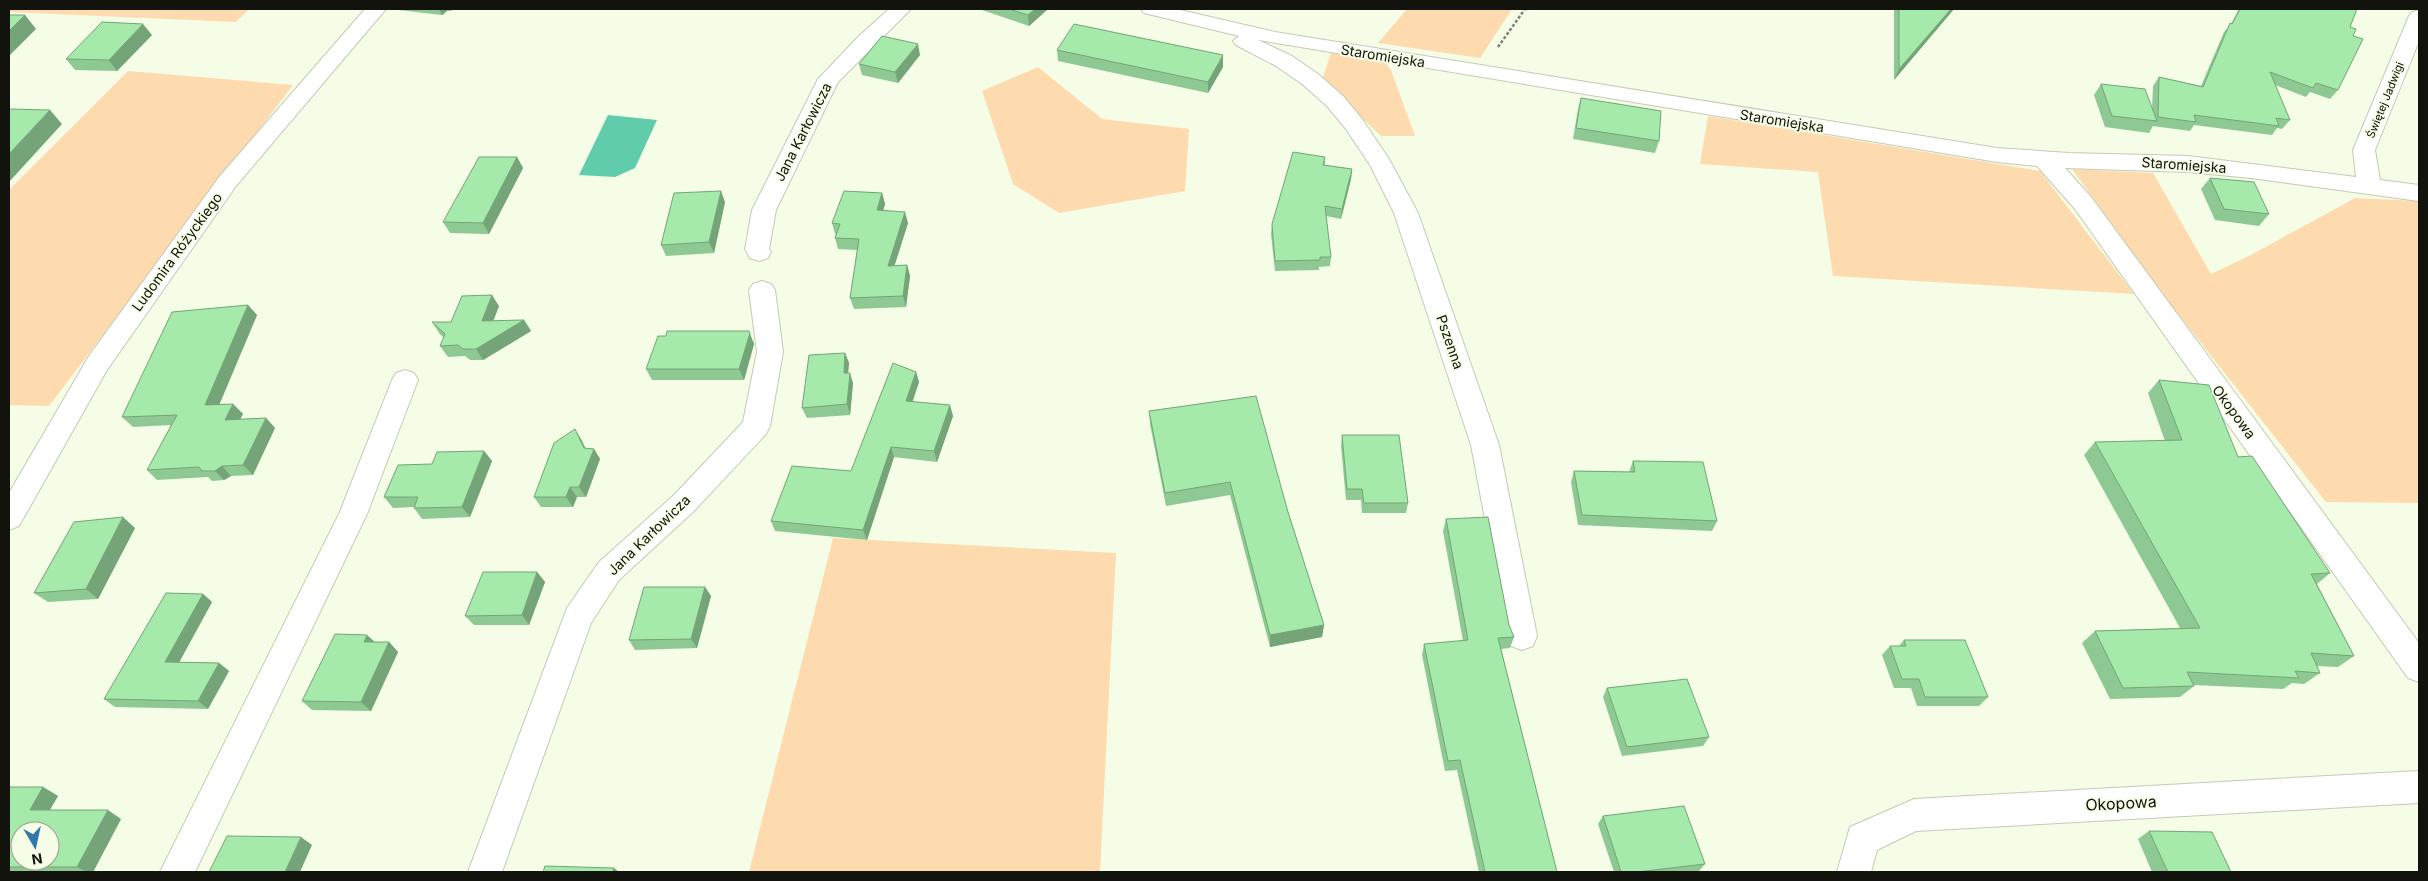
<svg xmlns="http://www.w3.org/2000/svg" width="2428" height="881" viewBox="0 0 2428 881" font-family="Inter,sans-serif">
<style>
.green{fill:#fddbae}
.water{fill:#60ccac}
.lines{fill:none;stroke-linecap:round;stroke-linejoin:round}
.minor-casing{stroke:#c3cab5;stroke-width:2}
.path{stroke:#7c8173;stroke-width:2.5;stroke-dasharray:3 2;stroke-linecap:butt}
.minor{fill:#fff;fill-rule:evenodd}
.wall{fill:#8ec993}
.shaded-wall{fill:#74a478}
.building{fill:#a5eaab;stroke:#74a478;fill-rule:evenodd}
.labels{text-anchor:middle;stroke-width:4;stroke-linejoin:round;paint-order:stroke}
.far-street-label{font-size:11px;fill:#11130c;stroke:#f5fde7}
.street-label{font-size:14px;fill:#11130c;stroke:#f5fde7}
.near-street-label{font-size:16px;fill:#11130c;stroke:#f5fde7}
</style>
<rect width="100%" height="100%" fill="#f5fde7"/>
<!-- green -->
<g class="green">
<polygon points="9,9 249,9 236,22 9,12"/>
<polygon points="1407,9 1512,9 1480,58 1378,43"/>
<polygon points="1331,53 1384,61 1391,70 1415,136 1381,136 1322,80"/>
<polygon points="1038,67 1102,119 1189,129 1185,191 1059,213 1013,184 982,91"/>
<polygon points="128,71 293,85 49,406 9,405 9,190"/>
<polygon points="1708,116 2040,171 2134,294 1833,276 1818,172 1700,164"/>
<polygon points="2072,169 2153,173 2211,274 2251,255 2355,198 2419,201 2419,503 2326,502 2164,296"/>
<polygon points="833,538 1116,553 1100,872 749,872"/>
</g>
<!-- water -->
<polygon class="water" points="608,115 657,120 635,168 615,177 579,175"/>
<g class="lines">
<!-- minor casing -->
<g class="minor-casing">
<g id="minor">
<polygon points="365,9 386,9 236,186 107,370 19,526 9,530 9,493 89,356 220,176"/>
<polygon points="889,9 911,9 838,82 776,210 769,249 771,252 768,258 759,261 750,258 745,249 752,210 818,79 858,37"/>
<polygon points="1141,9 1176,9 1275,32 1997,148 2069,153 2188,156 2356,177 2353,150 2409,16 2412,12 2419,10 2419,41 2375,150 2380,180 2419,185 2419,201 2251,178 2188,172 2065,168 2091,197 2419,643 2419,682 2408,678 2075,209 2037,166 1997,162 1258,40 1292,56 1318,74 1343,96 1362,119 1389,159 1418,213 1499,445 1537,636 1533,646 1522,650 1511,646 1507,636 1471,445 1394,213 1370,165 1346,129 1327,106 1302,84 1276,66 1236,45 1233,41 1239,36 1144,13"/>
<polygon points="762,281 771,284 775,290 783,352 770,426 766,434 694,511 619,580 591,623 502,872 468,872 567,608 599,562 674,495 743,422 757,352 749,290 753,284"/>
<polygon points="405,370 414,373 418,380 367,514 195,872 160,872 339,514 392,380 396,373"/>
<polygon points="2419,771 2419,803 1916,831 1877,850 1871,872 1837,872 1850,827 1914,799"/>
</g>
</g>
<!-- path -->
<polyline class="path" points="1498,47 1525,9"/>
<!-- minor -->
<use href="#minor" class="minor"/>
</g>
<!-- wall -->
<g class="wall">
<polygon points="390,9 453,9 451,11 447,11 442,15"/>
<polygon points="979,9 1048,9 1029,26"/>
<polygon points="1894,9 1954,9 1894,80"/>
<polygon points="2239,9 2357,9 2350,27 2353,36 2338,90 2330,99 2310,92 2306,97 2275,85 2290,120 2282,129 2277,128 2272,135 2194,125 2190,131 2153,126 2149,133 2105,127 2094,95 2101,84 2152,109 2153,86 2159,77 2201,86 2224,32 2231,24"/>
<polygon points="152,35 117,71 75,70 66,59"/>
<polygon points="1057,50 1223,67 1208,93 1058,61"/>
<polygon points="920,55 898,83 862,75 859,64"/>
<polygon points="1581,98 1659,141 1655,153 1573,139 1578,109"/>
<polygon points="517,157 523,168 489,234 450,233 443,222"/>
<polygon points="1325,157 1325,165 1352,169 1351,179 1341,219 1326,216 1331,257 1330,266 1319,267 1319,270 1275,271 1271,234 1272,224"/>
<polygon points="2210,178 2269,214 2259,226 2215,220 2201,189"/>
<polygon points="882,193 885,204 883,211 908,223 894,266 907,265 910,276 906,307 854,309 850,298 857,250 838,249 835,238 836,234 835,234 832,223"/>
<polygon points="725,202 714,253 666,256 661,245"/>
<polygon points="248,305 257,315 219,404 233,404 243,414 240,419 266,418 275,428 253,475 231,476 224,480 212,481 208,477 157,480 147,470 171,425 133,427 122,417"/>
<polygon points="499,306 493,321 524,320 531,331 483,360 470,360 465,356 448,357 440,346 444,338 439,333 432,322 451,322"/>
<polygon points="754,342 754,344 744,380 652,380 646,369"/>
<polygon points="845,353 849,363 848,373 853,383 850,415 807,418 802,408"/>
<polygon points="916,372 919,382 913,401 953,416 937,462 894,457 867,540 775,531 771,521 851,471"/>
<polygon points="2159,380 2238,457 2330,573 2317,584 2354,656 2338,667 2317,666 2320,673 2304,684 2292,683 2283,689 2194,685 2194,686 2180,697 2110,699 2082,643 2095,631 2180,628 2084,455 2095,442 2165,441 2148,393"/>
<polygon points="1149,411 1288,512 1324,625 1322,637 1270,647 1230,495 1166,506 1150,424"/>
<polygon points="1342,435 1408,503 1406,513 1362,513 1361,500 1346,500 1341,446"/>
<polygon points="581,439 585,448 594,449 600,459 586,497 577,497 573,507 541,507 534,497"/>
<polygon points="484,451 492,461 470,517 422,519 414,508 414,507 393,508 384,497 432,464"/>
<polygon points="1633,461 1717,521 1712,531 1578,525 1571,482 1574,471 1629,472"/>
<polygon points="1446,519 1509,625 1514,637 1510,648 1501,649 1557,872 1479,872 1457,770 1445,771 1422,655 1424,644 1463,641 1443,531"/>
<polygon points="135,528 98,599 48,602 34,593"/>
<polygon points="537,572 545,582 529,625 474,625 465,616"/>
<polygon points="705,587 711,596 697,648 635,650 629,640"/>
<polygon points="203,594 212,602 179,662 219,663 229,671 208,709 115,707 104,699"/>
<polygon points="1904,640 1988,697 1979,706 1917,706 1911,688 1894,688 1882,655 1890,646 1899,646"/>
<polygon points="375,642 389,642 398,652 371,711 312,710 302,701"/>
<polygon points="1607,688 1709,737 1703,746 1622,756 1603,697"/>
<polygon points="9,787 43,787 58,796 50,810 121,819 93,872 9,872"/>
<polygon points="1603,816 1705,864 1699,871 1693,872 1614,872 1598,824"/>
<polygon points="2149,831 2231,872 2152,872 2138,839"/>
</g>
<!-- shaded-wall -->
<g class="shaded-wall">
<polygon points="439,9 446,9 447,11 442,15"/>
<polygon points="1035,9 1048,9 1029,26 1028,15"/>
<polygon points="1951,9 1954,9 1894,80 1899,69"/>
<polygon points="25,15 36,29 9,56 9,31"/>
<polygon points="143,24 152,35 117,71 109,60"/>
<polygon points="918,44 920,55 898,83 895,72"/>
<polygon points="1223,55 1223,67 1208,93 1208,82"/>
<polygon points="50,110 62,124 9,182 9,154"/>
<polygon points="517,157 523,168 489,234 483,223"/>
<polygon points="1352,169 1351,179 1341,219 1342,209"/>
<polygon points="721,191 725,202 714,253 709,242"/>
<polygon points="882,193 885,204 880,221 877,210"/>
<polygon points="905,212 908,223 891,277 888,266"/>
<polygon points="907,265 910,276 906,307 903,296"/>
<polygon points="492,295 499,306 489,332 482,321"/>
<polygon points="248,305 257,315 215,415 205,405"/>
<polygon points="524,320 531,331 483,360 476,349"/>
<polygon points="749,331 754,344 744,380 739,369"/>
<polygon points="845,353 849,363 847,384 844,373"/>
<polygon points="916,372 919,382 909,411 906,401"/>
<polygon points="850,373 853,383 850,415 847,404"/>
<polygon points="233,404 243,414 235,430 225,420"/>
<polygon points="950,405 953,416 937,462 934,451"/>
<polygon points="266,418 275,428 253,475 243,465"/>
<polygon points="575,429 581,439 590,458 584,448"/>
<polygon points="891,447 894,457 867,540 863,530"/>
<polygon points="594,449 600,459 586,497 579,487"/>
<polygon points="484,451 492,461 470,517 462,507"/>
<polygon points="222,466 231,476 224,480 215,471"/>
<polygon points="570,487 577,497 573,507 566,497"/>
<polygon points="123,517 135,528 98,599 86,589"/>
<polygon points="537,572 545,582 529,625 522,615"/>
<polygon points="705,587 711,596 697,648 691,639"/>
<polygon points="203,594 212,602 175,670 165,662"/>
<polygon points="1324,625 1322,637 1270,647 1270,635"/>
<polygon points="367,635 377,644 364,642"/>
<polygon points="389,642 398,652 371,711 361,702"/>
<polygon points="219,663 229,671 208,709 198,701"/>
<polygon points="43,787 58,796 45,818 30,810"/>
<polygon points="108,810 121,819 93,872 87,872 77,867"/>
<polygon points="301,837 312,845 300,872 285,872"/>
<polygon points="614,868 619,872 613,872"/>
</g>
<!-- building -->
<g class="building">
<polygon points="1009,9 1035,9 1028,15"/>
<polygon points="1899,9 1951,9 1899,69"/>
<polygon points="2240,9 2357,9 2350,27 2356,29 2353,36 2363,39 2338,90 2316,83 2313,88 2270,72 2290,120 2276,118 2279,126 2194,115 2196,122 2158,117 2159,77 2203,87 2230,23 2232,24"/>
<polygon points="9,15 25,15 9,31"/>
<polygon points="102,22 143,24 109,60 66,59"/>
<polygon points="1074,24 1223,55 1208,82 1057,50"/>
<polygon points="882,36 918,44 895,72 859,64"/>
<polygon points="2101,84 2145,89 2157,121 2112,116"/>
<polygon points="1581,98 1661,111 1659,141 1576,128"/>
<polygon points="9,109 50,110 9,154"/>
<polygon points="1293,152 1325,157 1323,165 1352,169 1342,209 1325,206 1331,257 1320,257 1320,260 1275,261 1272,224"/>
<polygon points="479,157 517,157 483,223 443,222"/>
<polygon points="2210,178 2254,182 2269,214 2224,209"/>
<polygon points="721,191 709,242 661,245 674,193"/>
<polygon points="844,191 882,193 877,210 905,212 888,266 907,265 903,296 850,298 859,239 835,238 840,224 832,223"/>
<polygon points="492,295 482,321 524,320 476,349 463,349 458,345 440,346 445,334 432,322 451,322 462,296"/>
<polygon points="248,305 205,405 233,404 225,420 266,418 243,465 222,466 215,471 202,471 199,467 147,470 177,415 122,417 172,312"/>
<polygon points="667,331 749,331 750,333 739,369 646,369 658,336 666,336"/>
<polygon points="845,353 844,373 850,373 847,404 802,408 809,355"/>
<polygon points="893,363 916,372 906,401 950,405 934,451 891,447 863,530 771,521 792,466 851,471"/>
<polygon points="2159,380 2209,385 2238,457 2252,456 2330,573 2311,574 2354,656 2311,653 2320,673 2295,671 2299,678 2187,672 2194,686 2123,688 2095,631 2200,628 2095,442 2182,440"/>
<polygon points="1256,396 1288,512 1324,625 1270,635 1230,482 1165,493 1149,411"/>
<polygon points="575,429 584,448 594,449 579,487 570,487 566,497 534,497 554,443"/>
<polygon points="1342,435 1399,435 1408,503 1364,503 1362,489 1347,489"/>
<polygon points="484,451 462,507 414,508 418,497 384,497 398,465 432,464 437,452"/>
<polygon points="1633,461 1703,462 1717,521 1582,515 1574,471 1635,472"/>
<polygon points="123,517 86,589 34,593 74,522"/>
<polygon points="1488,517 1509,625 1514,637 1498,638 1557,872 1485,872 1460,760 1448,761 1424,644 1468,640 1446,519"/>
<polygon points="483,572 537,572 522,615 465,616"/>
<polygon points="644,587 705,587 691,639 629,640"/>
<polygon points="166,593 203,594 165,662 219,663 198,701 104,699"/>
<polygon points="335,634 367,635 364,642 389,642 361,702 302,701"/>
<polygon points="1904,640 1965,640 1988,697 1925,697 1919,679 1902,679 1890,646 1906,646"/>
<polygon points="1687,679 1709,737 1627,747 1607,688"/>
<path d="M 9,787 L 43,787 L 30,810 L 108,810 L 77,867 L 9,867 ZM 20,831 L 50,831 L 50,861 L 20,861 Z"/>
<polygon points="1684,806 1705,864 1637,872 1621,872 1603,816"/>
<polygon points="2149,831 2212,832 2231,872 2168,872"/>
<polygon points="227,836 301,837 285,872 209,872"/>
<polygon points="545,866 614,868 613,872 543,872"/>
</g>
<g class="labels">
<!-- far-street labels -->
<g class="far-street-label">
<text transform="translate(2385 100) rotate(-68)" y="4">Świętej Jadwigi</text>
</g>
<!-- street labels -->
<g class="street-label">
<text transform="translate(1383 56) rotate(9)" y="5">Staromiejska</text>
<text transform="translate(1782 121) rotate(9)" y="5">Staromiejska</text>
<text transform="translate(803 132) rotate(-63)" y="5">Jana Karłowicza</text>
<text transform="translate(2184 165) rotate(4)" y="5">Staromiejska</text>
<text transform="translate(177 252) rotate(-54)" y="5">Ludomira Różyckiego</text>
<text transform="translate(1450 342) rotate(71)" y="5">Pszenna</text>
<text transform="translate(2234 412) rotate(54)" y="5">Okopowa</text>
<text transform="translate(649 535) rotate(-44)" y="5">Jana Karłowicza</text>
</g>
<!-- near-street labels -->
<g class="near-street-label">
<text transform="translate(2121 803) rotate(-3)" y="6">Okopowa</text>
</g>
</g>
<!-- border -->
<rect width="2428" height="881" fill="none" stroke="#11130c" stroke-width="20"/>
<!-- north arrow -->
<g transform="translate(35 846) rotate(171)"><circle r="24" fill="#f5fde7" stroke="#9a9f8f"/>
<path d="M0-4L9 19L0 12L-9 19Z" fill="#3078ac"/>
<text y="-8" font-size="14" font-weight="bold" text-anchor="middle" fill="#11130c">N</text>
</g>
</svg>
